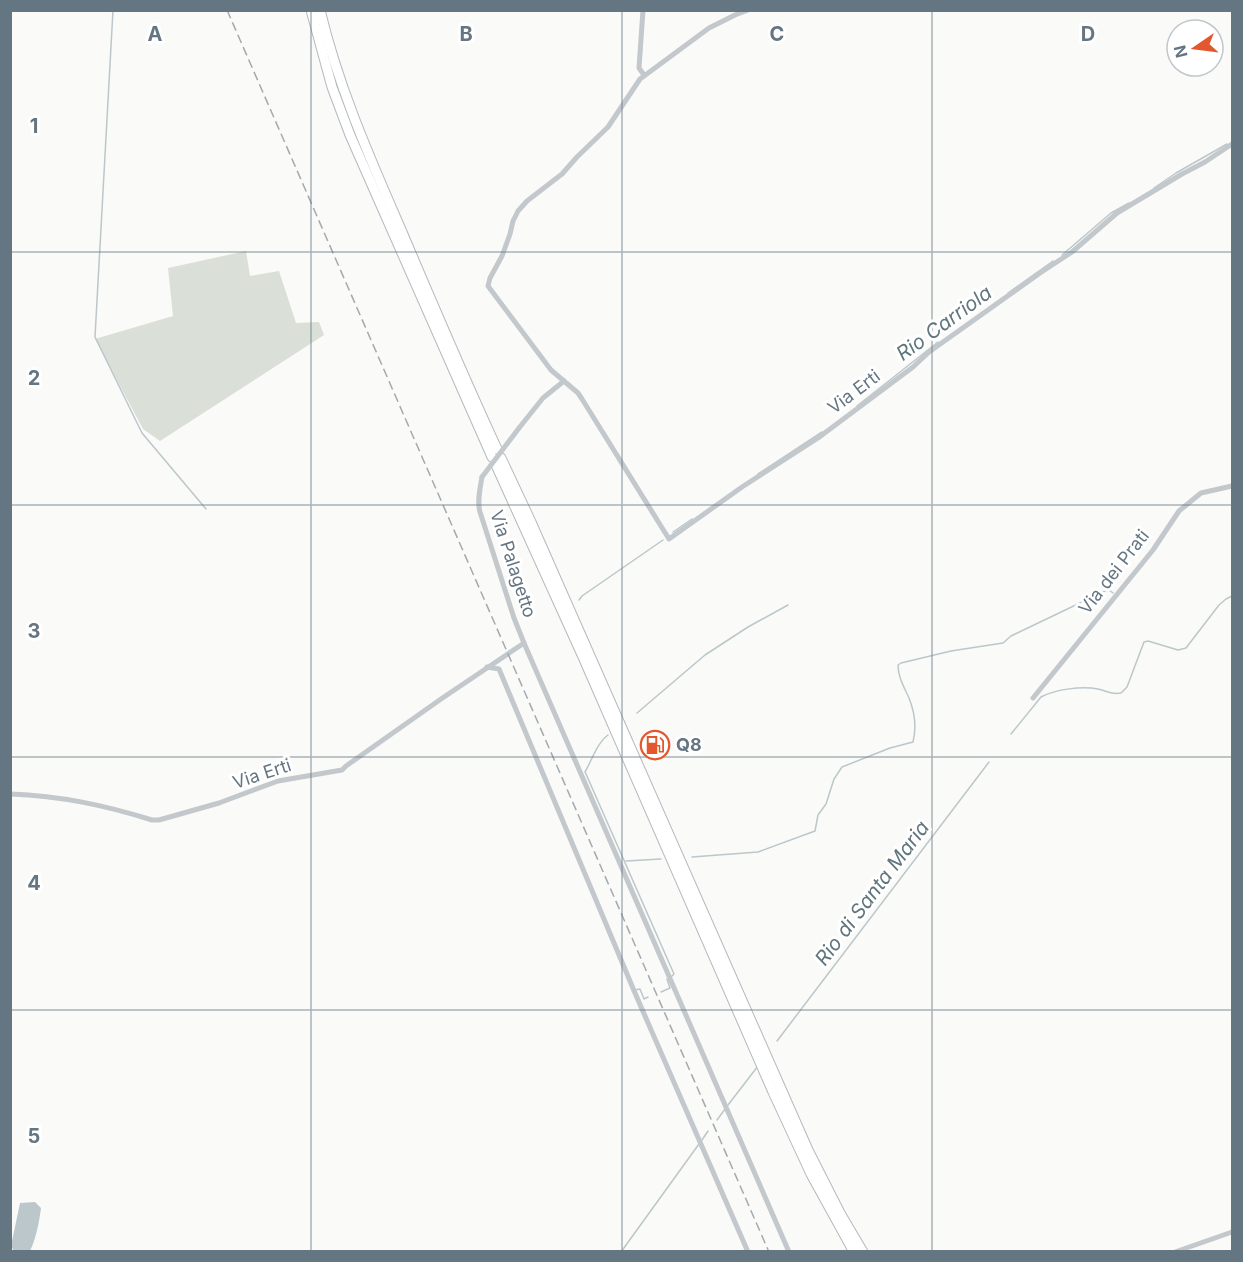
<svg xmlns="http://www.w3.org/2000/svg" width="1243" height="1262" viewBox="0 0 1243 1262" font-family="Inter,sans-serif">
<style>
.green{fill:#dadfd7}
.water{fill:#bbc7cb}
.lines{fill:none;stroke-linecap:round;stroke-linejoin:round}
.stream{stroke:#bbc7cb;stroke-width:1.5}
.trunk-casing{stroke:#b4b9bd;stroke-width:11}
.minor{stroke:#c3c8cc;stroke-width:5}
.trunk{stroke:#fff;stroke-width:9}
.rail{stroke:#a2aab0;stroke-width:1.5;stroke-dasharray:9 4.5;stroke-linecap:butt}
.minor-bridge{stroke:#c3c8cc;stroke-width:5}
.grid{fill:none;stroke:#657683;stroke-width:1.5;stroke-opacity:0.55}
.labels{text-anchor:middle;stroke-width:6;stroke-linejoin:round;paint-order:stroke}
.street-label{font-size:18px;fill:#657683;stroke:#fff}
.poi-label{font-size:18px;font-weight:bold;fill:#657683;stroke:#fff;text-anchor:start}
.water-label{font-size:20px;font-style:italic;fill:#60757c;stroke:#fff}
.grid-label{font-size:20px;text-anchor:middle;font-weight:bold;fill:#657683;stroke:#fff;stroke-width:6;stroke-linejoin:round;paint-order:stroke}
</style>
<rect width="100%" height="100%" fill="#fafaf8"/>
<!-- green -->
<polygon class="green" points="246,251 250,276 279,271 296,323 319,322 324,335 160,441 143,429 95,339 173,316 168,268"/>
<!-- water -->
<path class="water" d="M 35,1202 L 41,1208 C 39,1223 36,1238 30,1251 L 14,1251 L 11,1246 L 20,1203 Z"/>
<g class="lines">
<!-- stream -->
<g class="stream">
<polyline points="113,10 95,337 142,433 206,509"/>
<polyline points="1154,188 1176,173 1227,144"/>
<polyline points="1062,255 1111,213 1129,203"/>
<polyline points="1008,293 1053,261"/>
<polyline points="857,406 938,342"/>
<polyline points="758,474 822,432"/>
<polyline points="673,532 692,519"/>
<polyline points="579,600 582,596 663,540"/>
<polyline points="637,713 705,655 748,627 788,605"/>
<path d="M 1011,734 L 1041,697 C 1056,689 1082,686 1098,689 C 1108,691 1111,695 1121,693 L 1127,687 L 1144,642 L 1148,641 L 1178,650 L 1186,648 L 1219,605 L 1226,599 L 1232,596"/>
<path d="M 608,735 C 597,743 592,760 585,772 L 586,774 L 674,974 L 671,977"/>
<path d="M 692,857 L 758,852 L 815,831 L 818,815 L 826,804 L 834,779 L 842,767 L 890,748 L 913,742 C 917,726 915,713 909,698 C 904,687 898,677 898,665 L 901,663 L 951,651 L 1003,643 L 1011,636 L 1107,590 L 1109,590 L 1113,593"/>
<polyline points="626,861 661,859"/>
<polyline points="635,990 640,989 644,999 648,997"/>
<polyline points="661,992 670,988 667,979"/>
<polyline points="777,1041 989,762"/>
<polyline points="728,1105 758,1066"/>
<polyline points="717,1120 725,1109"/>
<polyline points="702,1140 708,1131"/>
<polyline points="621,1252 699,1144"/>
</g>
<!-- trunk casing -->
<g class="trunk-casing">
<g id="trunk">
<polyline points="311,10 332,87 350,135 492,457"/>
<path d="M 320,10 C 339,89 370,158 402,232 C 433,305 464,378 497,449"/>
<polyline points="501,458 531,522 808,1150 840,1213 863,1252"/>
<polyline points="496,465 583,657 773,1092 811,1174 854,1252"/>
</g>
</g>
<!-- minor -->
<g class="minor">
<polyline points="643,10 639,68 644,75"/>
<polyline points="748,10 735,15 709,28 640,79 608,127 577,157 562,174 527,201 518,211 513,221 510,234 502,256 490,278 488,286 551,370 578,393 582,399 669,539 742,487 818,438 913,367 929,352 1040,273 1072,252 1117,213 1182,174 1205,162 1232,144"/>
<polyline points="519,428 543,398 564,381"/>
<path d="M 482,477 C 480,489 477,501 480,512 L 514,618 L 524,643 L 789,1252"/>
<polyline points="487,667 499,669 635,993 748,1252"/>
<polyline points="1033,698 1153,550 1179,511 1201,493 1232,486"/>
<path d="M 10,794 C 61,796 104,805 152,820 L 159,820 L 219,803 L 278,781 L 342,770 L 346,766 L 441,699 L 524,643"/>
<polyline points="1175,1252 1232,1232"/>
</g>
<!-- trunk -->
<use href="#trunk" class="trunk"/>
<!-- rail -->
<polyline class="rail" points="227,10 769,1252"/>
<!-- minor-bridge -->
<polyline class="minor-bridge" points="482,477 519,428"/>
</g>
<!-- grid -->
<path class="grid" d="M 311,10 L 311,1252M 622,10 L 622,1252M 932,10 L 932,1252M 10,252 L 1232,252M 10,505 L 1232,505M 10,757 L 1232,757M 10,1010 L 1232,1010"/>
<!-- icons -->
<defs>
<g id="fuel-ring" transform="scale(1.5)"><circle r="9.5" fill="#fff" stroke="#e4572e" stroke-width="1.5"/><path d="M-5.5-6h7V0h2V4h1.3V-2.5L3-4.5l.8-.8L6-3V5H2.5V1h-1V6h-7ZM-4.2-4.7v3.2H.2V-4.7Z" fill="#e4572e"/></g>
</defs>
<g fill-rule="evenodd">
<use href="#fuel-ring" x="655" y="745"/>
</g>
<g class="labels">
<!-- street labels -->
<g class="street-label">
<text transform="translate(854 392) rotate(-37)" y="6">Via Erti</text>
<text transform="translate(513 564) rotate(72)" y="6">Via Palagetto</text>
<text transform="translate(1114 572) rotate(-52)" y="6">Via dei Prati</text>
<text transform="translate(262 774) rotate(-18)" y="6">Via Erti</text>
</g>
<!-- poi labels -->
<g class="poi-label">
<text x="676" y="751">Q8</text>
</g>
<!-- water labels -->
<g class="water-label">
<text transform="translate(944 323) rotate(-36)" y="7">Rio Carriola</text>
<text transform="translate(872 893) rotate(-53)" y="7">Rio di Santa Maria</text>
</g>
</g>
<g class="grid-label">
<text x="155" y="41">A</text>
<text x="466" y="41">B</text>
<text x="777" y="41">C</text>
<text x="1088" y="41">D</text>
<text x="34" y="133">1</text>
<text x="34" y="385">2</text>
<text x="34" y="638">3</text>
<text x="34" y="890">4</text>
<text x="34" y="1143">5</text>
</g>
<!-- border -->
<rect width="1243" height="1262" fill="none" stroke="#657683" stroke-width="24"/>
<!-- north arrow -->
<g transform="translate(1195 48) rotate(256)"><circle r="28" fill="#ffffff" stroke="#c1c8cd" stroke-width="1.5"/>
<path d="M0-4.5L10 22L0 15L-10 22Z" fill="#e4572e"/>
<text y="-9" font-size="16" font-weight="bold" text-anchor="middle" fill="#657683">N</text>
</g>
</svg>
